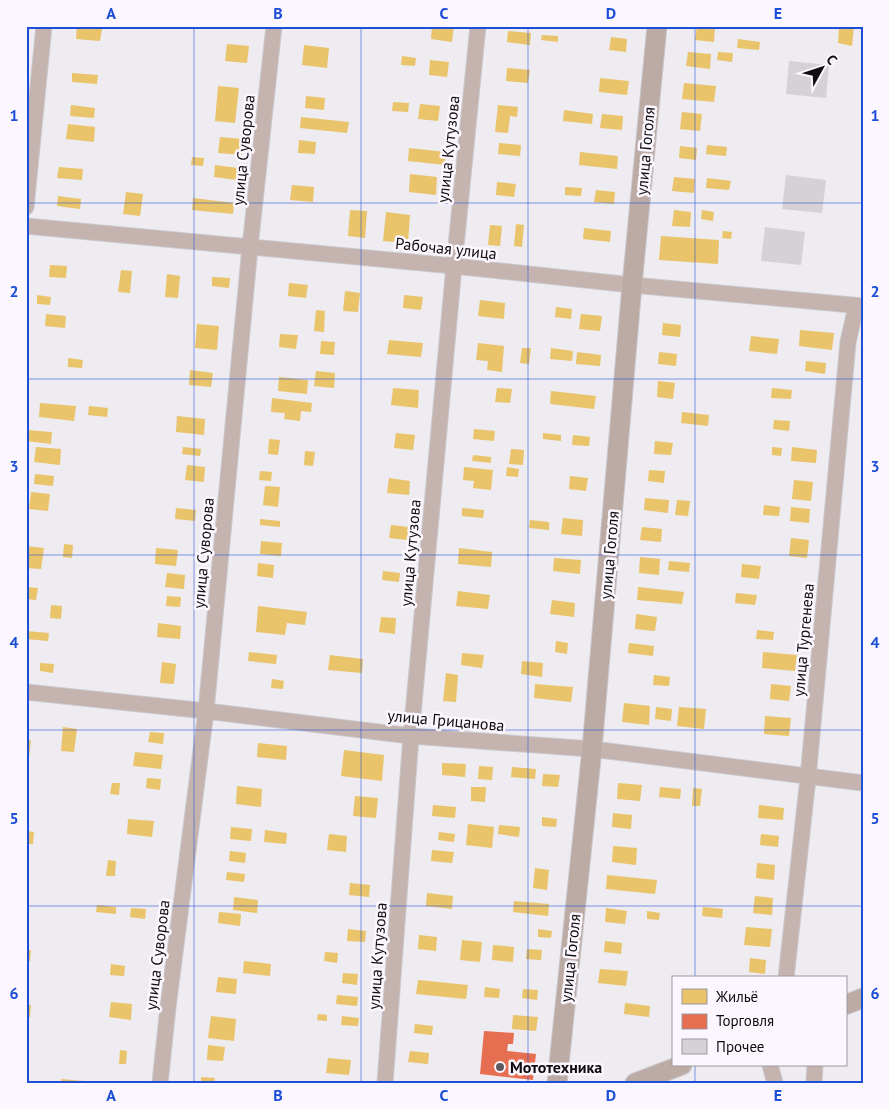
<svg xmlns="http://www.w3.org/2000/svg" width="889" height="1109" viewBox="0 0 889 1109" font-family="'PT Sans',sans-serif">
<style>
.homes{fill:#e9c46a}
.shops{fill:#e76f51}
.building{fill:#d5d1d4}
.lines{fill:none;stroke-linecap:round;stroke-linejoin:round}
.minor-casing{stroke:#cac8cc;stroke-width:17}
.major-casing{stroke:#cac8cc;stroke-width:21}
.minor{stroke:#c4b3ae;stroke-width:15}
.major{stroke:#bcaaa5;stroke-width:19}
.grid{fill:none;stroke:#1d4ed8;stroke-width:1;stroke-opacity:0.55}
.poi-dot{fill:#5d5b5f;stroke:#fcf7ff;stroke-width:2}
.labels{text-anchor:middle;stroke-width:5;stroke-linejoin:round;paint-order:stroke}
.street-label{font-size:16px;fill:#0f0d10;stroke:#fcf7ff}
.poi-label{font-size:16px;font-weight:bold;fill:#0f0d10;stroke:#fcf7ff;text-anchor:start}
.neatline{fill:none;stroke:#1d4ed8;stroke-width:2}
.grid-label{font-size:16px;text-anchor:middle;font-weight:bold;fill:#1d4ed8}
</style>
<rect width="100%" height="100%" fill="#eeebf1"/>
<!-- homes -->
<g class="homes">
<polygon points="77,26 102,29 100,41 76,39"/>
<polygon points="432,26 454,26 452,42 431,39"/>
<polygon points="697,26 715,26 714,42 695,40"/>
<polygon points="839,26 854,26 852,46 838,43"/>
<polygon points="508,31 531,33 530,45 507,42"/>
<polygon points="542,35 558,36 558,42 541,40"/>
<polygon points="611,37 627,39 626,52 609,50"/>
<polygon points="738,39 760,42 759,50 737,48"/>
<polygon points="227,44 249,46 247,63 225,61"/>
<polygon points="304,45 329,48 327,68 302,65"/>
<polygon points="688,52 711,54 710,69 686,66"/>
<polygon points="718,52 733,53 732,62 717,60"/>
<polygon points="402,56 416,58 415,66 401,65"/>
<polygon points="430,60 449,62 447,77 429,75"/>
<polygon points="507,68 530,70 528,83 506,81"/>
<polygon points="72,73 98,75 97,84 72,82"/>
<polygon points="600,78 629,81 627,95 599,92"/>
<polygon points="684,83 716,86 714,102 682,99"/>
<polygon points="218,86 239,88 235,123 215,121"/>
<polygon points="306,96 325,98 324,110 305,108"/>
<polygon points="393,102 409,103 408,112 392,111"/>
<polygon points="420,104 440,106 438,121 418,119"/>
<polygon points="71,105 95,108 94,118 70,116"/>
<polygon points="498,105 518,107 517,117 510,116 508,133 495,132"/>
<polygon points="564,110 593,114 592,124 563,121"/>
<polygon points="682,112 702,114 700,131 680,129"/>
<polygon points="602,114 623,116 622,130 600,128"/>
<polygon points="301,117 349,122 347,133 300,128"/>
<polygon points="68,124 95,127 94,142 66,139"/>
<polygon points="220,137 243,139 242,155 218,153"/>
<polygon points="299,140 316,142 315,154 298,153"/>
<polygon points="499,143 521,145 520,156 498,154"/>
<polygon points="707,145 727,147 726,156 706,154"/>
<polygon points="680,146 697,148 696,160 679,158"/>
<polygon points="409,148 446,152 445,165 408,161"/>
<polygon points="580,152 618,156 617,169 579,165"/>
<polygon points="192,157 204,158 203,166 191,165"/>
<polygon points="215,165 238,168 237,180 214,177"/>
<polygon points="59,167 83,169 82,180 57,178"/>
<polygon points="410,174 437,177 436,195 409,192"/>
<polygon points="674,177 695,179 694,193 672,191"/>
<polygon points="707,178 731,181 729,190 706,188"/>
<polygon points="497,182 516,184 514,197 496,195"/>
<polygon points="292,185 314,187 313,202 290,200"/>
<polygon points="565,187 582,188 581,196 565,195"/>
<polygon points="596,190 615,192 614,204 594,202"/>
<polygon points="126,192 143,194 140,216 123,214"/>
<polygon points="58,196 81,199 80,209 57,206"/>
<polygon points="193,198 234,203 233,214 192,210"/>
<polygon points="350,210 367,211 365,238 348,236"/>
<polygon points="674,210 691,212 690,227 672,226"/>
<polygon points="702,210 714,212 713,221 701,219"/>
<polygon points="386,212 410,215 408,243 383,241"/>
<polygon points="516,224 524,225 522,247 514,246"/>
<polygon points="490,225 502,226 500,246 488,245"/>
<polygon points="584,228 611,231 610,242 583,239"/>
<polygon points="723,231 732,232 731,239 722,238"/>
<polygon points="661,236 719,240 718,264 659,260"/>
<polygon points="50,265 67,266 66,278 49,277"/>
<polygon points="121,270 132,271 130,293 118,292"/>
<polygon points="167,274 180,276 178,298 165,297"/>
<polygon points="212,277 230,278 229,288 212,286"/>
<polygon points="289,283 308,285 306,298 288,296"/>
<polygon points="345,291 360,293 358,312 343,311"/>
<polygon points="37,295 51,297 50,305 37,304"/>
<polygon points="404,295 423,297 421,310 403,308"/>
<polygon points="480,300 505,303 504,319 478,316"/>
<polygon points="556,307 572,309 571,319 555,317"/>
<polygon points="316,310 325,311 324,332 314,331"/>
<polygon points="46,314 66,316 65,328 45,326"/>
<polygon points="581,314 602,316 600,331 579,329"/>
<polygon points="663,323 681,325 680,337 662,335"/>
<polygon points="197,324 219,326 217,350 195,348"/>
<polygon points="800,330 834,333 832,350 799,346"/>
<polygon points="280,334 298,335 296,349 279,347"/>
<polygon points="751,336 779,339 777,354 749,351"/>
<polygon points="389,340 423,343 421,357 387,354"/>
<polygon points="321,341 335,342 334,355 320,354"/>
<polygon points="478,343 504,346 502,372 487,370 488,361 476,360"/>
<polygon points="522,348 531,348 529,364 520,363"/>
<polygon points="551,348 573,351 572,361 550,359"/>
<polygon points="577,352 601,355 600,366 576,364"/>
<polygon points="659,352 677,354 676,366 658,364"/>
<polygon points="68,358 83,360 82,368 68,367"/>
<polygon points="806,361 826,363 825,374 805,371"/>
<polygon points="190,370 213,373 211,387 189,385"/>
<polygon points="316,371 335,373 334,388 314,386"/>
<polygon points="279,377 308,380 307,394 278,391"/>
<polygon points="658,381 675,383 673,399 657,397"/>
<polygon points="393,388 419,390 418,408 391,405"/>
<polygon points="497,388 512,389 510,403 495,402"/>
<polygon points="772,388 792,390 791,399 771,398"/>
<polygon points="551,391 596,396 594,409 550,404"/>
<polygon points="272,398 312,403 311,412 301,411 300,421 284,419 285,413 271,412"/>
<polygon points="40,403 76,406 74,421 39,417"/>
<polygon points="89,406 108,408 107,417 88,415"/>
<polygon points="682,412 709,415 708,426 681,423"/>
<polygon points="177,416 205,419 204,435 176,432"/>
<polygon points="774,420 790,421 789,431 773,429"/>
<polygon points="474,429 495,431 494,441 473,439"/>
<polygon points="26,430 52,432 51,444 26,441"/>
<polygon points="396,433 415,435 413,450 394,448"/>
<polygon points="543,433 561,435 561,441 543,439"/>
<polygon points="573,435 590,437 589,446 572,445"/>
<polygon points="269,439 280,440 278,455 268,454"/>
<polygon points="655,441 673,443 671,455 654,454"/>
<polygon points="36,447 61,449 60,465 34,462"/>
<polygon points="183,447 201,449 200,456 182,454"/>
<polygon points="772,447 782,448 781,456 772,455"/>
<polygon points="792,447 817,450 816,463 791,461"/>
<polygon points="511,449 524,450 523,465 509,464"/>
<polygon points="305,451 315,452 313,466 304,465"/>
<polygon points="473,455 491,457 491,463 472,461"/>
<polygon points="187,465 205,467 204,482 185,480"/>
<polygon points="464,467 493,470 491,490 473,488 474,481 463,480"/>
<polygon points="507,467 519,469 518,477 506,476"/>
<polygon points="649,470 665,471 664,483 648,481"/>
<polygon points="260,471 272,472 271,481 259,480"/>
<polygon points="35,474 54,476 53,486 34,484"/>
<polygon points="570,476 588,478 586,491 569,489"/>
<polygon points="389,478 410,481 409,495 387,493"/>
<polygon points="794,480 813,482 811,501 792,499"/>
<polygon points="265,486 280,487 278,507 263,505"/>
<polygon points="31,492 50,494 48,511 29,509"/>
<polygon points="645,498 669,500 668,513 644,510"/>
<polygon points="677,500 690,501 688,516 675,515"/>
<polygon points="764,505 780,507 779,516 763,515"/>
<polygon points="791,507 810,509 809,523 790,521"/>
<polygon points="176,508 196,510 195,521 175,519"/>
<polygon points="462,508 484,510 483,518 462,516"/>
<polygon points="563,518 583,520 582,536 561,534"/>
<polygon points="260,519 280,521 280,527 260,525"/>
<polygon points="530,520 549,522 549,530 529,528"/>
<polygon points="391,525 409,527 407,540 389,538"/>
<polygon points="642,527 662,529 661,542 640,540"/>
<polygon points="791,538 809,540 807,558 789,556"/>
<polygon points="261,541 282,543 281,556 260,554"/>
<polygon points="64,544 73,545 72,558 63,557"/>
<polygon points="26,546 44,548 41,569 26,568"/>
<polygon points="156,548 178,550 176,566 155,564"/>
<polygon points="459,548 492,552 491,567 458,564"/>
<polygon points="640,557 660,559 659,575 639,573"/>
<polygon points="554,558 581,560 580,574 553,571"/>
<polygon points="669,561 690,563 689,572 668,570"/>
<polygon points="258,563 274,565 273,578 257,576"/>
<polygon points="742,564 761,566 759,579 741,577"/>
<polygon points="383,571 400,573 399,582 382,580"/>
<polygon points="167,573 185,575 184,589 165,587"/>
<polygon points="26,587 38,588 36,600 26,599"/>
<polygon points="638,587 684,592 682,604 637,600"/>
<polygon points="458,591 490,595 488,609 456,606"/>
<polygon points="736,593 757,595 755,605 735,603"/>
<polygon points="167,596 181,597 180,607 166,606"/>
<polygon points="552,600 575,603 574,617 550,614"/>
<polygon points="51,605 62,606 61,619 50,618"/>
<polygon points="258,606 307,612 305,625 287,623 285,635 256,632"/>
<polygon points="636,614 657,617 655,631 635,629"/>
<polygon points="381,617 396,618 395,634 379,632"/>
<polygon points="158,623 181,626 180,639 157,637"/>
<polygon points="757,630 774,632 773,640 756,639"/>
<polygon points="26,631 49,633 48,641 26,639"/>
<polygon points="556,641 568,643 567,654 555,652"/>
<polygon points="629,643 654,646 653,656 628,653"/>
<polygon points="249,652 277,655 276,664 248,661"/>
<polygon points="763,652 797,655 795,671 762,668"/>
<polygon points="462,653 484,655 482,668 461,665"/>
<polygon points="330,655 363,659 362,673 328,670"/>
<polygon points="522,661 543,663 542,677 521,674"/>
<polygon points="162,662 176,664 174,684 160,683"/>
<polygon points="40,663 54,664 53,673 40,671"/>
<polygon points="446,673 458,675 456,702 443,701"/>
<polygon points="654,675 670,677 669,686 653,685"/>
<polygon points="272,679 284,681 283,689 271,688"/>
<polygon points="535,684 573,687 571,702 534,698"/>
<polygon points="771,684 791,686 789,701 770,699"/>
<polygon points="624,703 650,706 649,725 622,722"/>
<polygon points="656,707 672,709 671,721 655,719"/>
<polygon points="679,707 706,709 704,729 677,726"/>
<polygon points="765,716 791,718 789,736 764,734"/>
<polygon points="63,727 77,729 74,752 61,751"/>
<polygon points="150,732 164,733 163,744 148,742"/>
<polygon points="26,740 31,740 29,758 26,758"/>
<polygon points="258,743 287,746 286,760 257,757"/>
<polygon points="344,750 384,755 382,781 341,776"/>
<polygon points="135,752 163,755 161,769 133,766"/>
<polygon points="442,763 466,764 465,777 442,775"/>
<polygon points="479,766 493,767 492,780 478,779"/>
<polygon points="512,767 536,769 535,779 511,777"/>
<polygon points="543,774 560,775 558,787 542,786"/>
<polygon points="147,778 161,779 160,790 146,788"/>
<polygon points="112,783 120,783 119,795 110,794"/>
<polygon points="618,783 642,785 640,801 617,799"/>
<polygon points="237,786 262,789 261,807 236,804"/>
<polygon points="471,787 486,787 485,802 471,801"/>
<polygon points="660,787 681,789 680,799 659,797"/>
<polygon points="693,788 702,789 700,806 692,806"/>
<polygon points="355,796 378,798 376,818 353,816"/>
<polygon points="433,805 456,807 455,818 432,816"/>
<polygon points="759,805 784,808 783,820 758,818"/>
<polygon points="613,813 632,815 631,829 612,827"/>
<polygon points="542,817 557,819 556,827 542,826"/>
<polygon points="128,819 154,821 152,837 127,834"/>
<polygon points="468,824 494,827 492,848 466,845"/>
<polygon points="499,825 520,827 519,837 498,834"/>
<polygon points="231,827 252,829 251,841 230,839"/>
<polygon points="265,830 287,833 286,844 264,842"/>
<polygon points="26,831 34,832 33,844 26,844"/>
<polygon points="439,832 455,834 454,842 438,840"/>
<polygon points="329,834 347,836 346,852 327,850"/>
<polygon points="761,834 779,836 778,847 760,845"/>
<polygon points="613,846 637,848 636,865 612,862"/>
<polygon points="432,850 454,852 452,863 431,861"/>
<polygon points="230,851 246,853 245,863 229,861"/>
<polygon points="108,860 116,861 115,876 106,876"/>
<polygon points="757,863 775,865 774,880 756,878"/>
<polygon points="535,868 549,870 547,890 533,888"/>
<polygon points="227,872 245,874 244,882 226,880"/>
<polygon points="607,875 657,880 655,894 606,889"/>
<polygon points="350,883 370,885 369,897 349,895"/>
<polygon points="427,893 453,896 452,909 426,906"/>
<polygon points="755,896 773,898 772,915 753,913"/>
<polygon points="234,897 258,900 257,913 233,910"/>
<polygon points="514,901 549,904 548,916 513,912"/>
<polygon points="97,905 116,907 116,914 96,912"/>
<polygon points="703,907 723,909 722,918 702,916"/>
<polygon points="131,908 146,909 145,919 130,917"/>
<polygon points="606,908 627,911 625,924 605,922"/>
<polygon points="647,911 660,913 659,920 647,919"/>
<polygon points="219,912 241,914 240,926 218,923"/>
<polygon points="746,927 772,929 770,947 744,945"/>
<polygon points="348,929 366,931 365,942 347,941"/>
<polygon points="538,929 552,931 551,938 538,937"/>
<polygon points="419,935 437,937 436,951 418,949"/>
<polygon points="462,940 482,942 480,962 460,960"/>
<polygon points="605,941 622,943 621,954 604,952"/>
<polygon points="493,945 514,947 513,962 492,960"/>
<polygon points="527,949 542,950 541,960 526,959"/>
<polygon points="26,950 31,950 30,961 26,961"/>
<polygon points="325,952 338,953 337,963 324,961"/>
<polygon points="750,958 766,960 765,974 749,972"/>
<polygon points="244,961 271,964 270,976 243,973"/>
<polygon points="111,964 125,966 124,976 110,975"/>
<polygon points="600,969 628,971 626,986 598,983"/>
<polygon points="343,973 358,974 357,985 342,983"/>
<polygon points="218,977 237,979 236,994 216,992"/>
<polygon points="418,980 468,985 466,999 416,994"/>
<polygon points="485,987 500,989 499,998 484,997"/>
<polygon points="523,989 538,990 537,1000 522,998"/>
<polygon points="337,995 358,997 357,1006 336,1004"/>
<polygon points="111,1002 132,1004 131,1020 109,1017"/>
<polygon points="625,1003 650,1006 649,1017 624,1014"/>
<polygon points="26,1004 31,1005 30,1017 26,1017"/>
<polygon points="318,1014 327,1015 327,1021 317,1020"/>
<polygon points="513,1015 538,1017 536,1031 512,1029"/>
<polygon points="211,1016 236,1019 234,1041 208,1038"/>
<polygon points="342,1016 359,1018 358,1026 341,1025"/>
<polygon points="415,1024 433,1026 432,1035 414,1033"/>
<polygon points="208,1045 225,1047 223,1061 207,1060"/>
<polygon points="120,1050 127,1051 126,1064 119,1064"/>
<polygon points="410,1051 429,1053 428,1064 408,1062"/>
<polygon points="328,1058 351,1060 349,1075 326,1073"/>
<polygon points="201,1077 215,1078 214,1083 201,1083"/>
<polygon points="61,1079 84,1081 84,1083 61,1083"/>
</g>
<!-- shops -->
<polygon class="shops" points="484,1031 514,1033 513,1044 508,1044 507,1051 536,1054 533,1080 480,1074"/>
<!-- building -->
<g class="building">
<polygon points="789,61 829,65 826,98 786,94"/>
<polygon points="786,175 826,180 822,213 782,209"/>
<polygon points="765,227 805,232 801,265 761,261"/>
</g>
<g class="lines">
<!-- minor casing -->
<g class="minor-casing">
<g id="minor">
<polyline points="26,207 44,26"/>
<polyline points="26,226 454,266 632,285 863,306"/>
<polyline points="26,692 206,711 411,736 592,749 863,783"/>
<polyline points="786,978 808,778 848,342 856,307"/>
<polyline points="770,1065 775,1083"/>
<polyline points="160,1083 168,1007 206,711 250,247 274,26"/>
<polyline points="385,1083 411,736 454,266 478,26"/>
<polyline points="814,1083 815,1065"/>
</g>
</g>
<!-- major casing -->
<g class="major-casing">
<g id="major">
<polyline points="845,1005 863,998"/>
<polyline points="557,1083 592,749 632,285 657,26"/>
<polyline points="635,1083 682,1065"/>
</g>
</g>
<!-- minor -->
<use href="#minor" class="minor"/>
<!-- major -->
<use href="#major" class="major"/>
</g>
<!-- grid -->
<path class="grid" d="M 194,26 L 194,1083M 361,26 L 361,1083M 528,26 L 528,1083M 695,26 L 695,978M 26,203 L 863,203M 26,379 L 863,379M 26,555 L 863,555M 26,730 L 863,730M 26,906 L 863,906M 695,1065 L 695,1083"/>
<!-- markers -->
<circle class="poi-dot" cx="500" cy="1067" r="5"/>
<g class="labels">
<!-- street labels -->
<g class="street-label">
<text transform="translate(448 149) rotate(-84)" y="6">улица Кутузова</text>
<text transform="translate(243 150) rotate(-84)" y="6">улица Суворова</text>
<text transform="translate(645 151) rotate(-85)" y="6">улица Гоголя</text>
<text transform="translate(446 248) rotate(6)" y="6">Рабочая улица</text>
<text transform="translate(203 553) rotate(-85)" y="6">улица Суворова</text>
<text transform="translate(410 553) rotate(-85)" y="6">улица Кутузова</text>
<text transform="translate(609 555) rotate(-85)" y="6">улица Гоголя</text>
<text transform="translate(803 640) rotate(-85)" y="6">улица Тургенева</text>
<text transform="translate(446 720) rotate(5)" y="6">улица Грицанова</text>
<text transform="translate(157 955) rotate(-83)" y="6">улица Суворова</text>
<text transform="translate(377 956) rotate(-86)" y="6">улица Кутузова</text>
<text transform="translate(570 958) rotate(-84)" y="6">улица Гоголя</text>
</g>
<!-- poi labels -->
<g class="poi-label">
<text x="510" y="1073">Мототехника</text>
</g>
</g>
<!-- border -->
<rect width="889" height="1109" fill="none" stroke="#fcf7ff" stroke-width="55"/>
<!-- legend -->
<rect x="672" y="976" width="175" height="90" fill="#fcf7ff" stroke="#9d999f"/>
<rect x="682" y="989" width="25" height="15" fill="#e9c46a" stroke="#9d999f"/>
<text x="716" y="1002" font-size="15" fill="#0f0d10">Жильё</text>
<rect x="682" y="1014" width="25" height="15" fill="#e76f51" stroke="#9d999f"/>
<text x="716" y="1026" font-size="15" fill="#0f0d10">Торговля</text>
<rect x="682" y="1039" width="25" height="15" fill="#d5d1d4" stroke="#9d999f"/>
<text x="716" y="1052" font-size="15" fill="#0f0d10">Прочее</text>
<!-- north arrow -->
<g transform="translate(822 68) rotate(50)" stroke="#fcf7ff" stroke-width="4" paint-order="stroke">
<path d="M0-4L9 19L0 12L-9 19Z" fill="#0f0d10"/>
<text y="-8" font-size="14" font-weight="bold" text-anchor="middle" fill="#0f0d10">С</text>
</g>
<rect x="28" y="28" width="834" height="1054" class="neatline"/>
<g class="grid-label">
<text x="111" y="19">A</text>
<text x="278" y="19">B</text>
<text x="444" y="19">C</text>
<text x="611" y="19">D</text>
<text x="778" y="19">E</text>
<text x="14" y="121">1</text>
<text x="875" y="121">1</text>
<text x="14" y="297">2</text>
<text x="875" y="297">2</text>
<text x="14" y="472">3</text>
<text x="875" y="472">3</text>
<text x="14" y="648">4</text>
<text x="875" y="648">4</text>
<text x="14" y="824">5</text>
<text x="875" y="824">5</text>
<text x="14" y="999">6</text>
<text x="875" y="999">6</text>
<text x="111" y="1101">A</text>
<text x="278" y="1101">B</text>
<text x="444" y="1101">C</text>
<text x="611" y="1101">D</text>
<text x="778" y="1101">E</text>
</g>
</svg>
